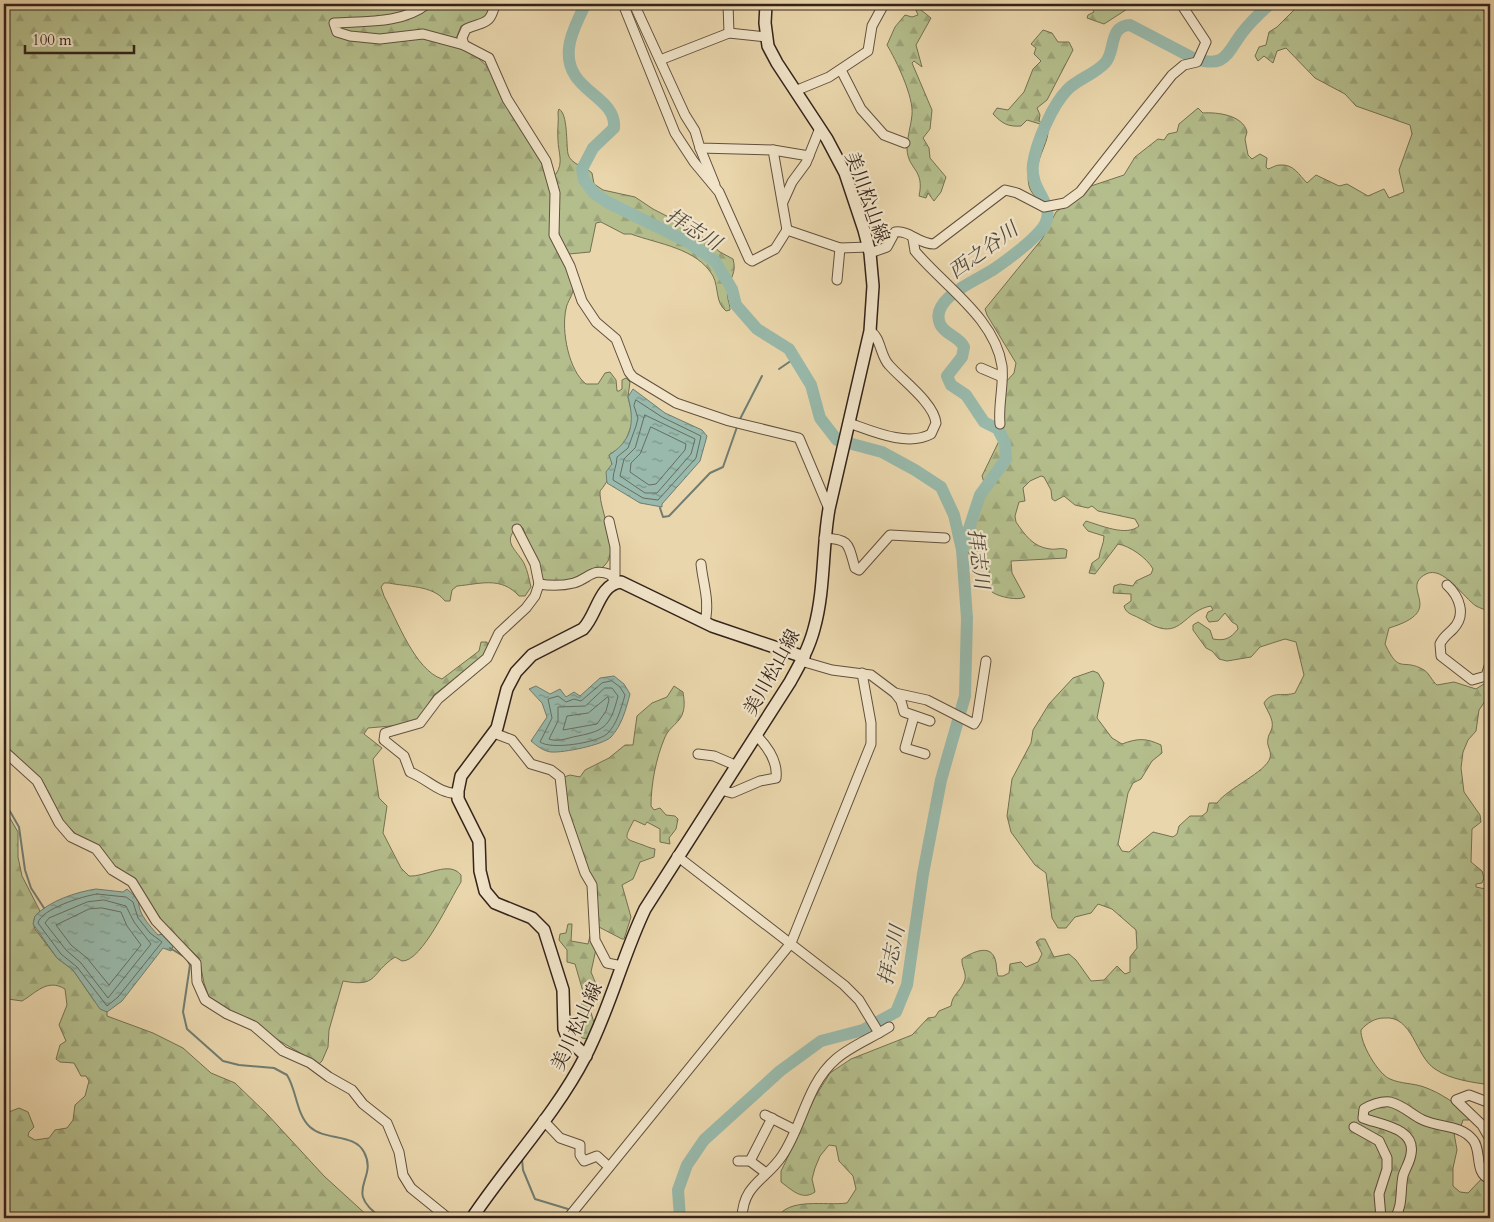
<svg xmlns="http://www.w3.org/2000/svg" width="1494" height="1222" viewBox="0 0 1494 1222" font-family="Cardo,'Noto Serif JP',serif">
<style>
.forest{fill:url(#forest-firs);stroke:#747053}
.water{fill:url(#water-ripples);stroke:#707d71}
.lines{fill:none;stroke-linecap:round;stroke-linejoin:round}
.shore{stroke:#666e62;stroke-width:1}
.stream{stroke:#707d71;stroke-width:2}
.river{stroke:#98b9ab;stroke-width:12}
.street-casing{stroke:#62503e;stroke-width:11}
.secondary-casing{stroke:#34231a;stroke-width:14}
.street{stroke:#f1e4c9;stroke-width:9}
.secondary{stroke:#f1e4c9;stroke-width:11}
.labels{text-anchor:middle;stroke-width:4.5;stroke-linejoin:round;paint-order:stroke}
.street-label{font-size:19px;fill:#34231a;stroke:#f1e4c9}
.water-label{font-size:20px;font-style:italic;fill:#4d483e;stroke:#f1e4c9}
</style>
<defs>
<pattern id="forest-firs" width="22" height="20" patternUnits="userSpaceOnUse" patternTransform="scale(1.25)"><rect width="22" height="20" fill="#b4be8c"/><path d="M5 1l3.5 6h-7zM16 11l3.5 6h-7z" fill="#9ba378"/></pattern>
<pattern id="water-ripples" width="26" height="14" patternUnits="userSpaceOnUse" patternTransform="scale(1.25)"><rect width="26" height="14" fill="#98b9ab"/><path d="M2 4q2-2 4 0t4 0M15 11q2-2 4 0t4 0" fill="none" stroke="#7d968a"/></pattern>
</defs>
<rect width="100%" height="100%" fill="#ead6ac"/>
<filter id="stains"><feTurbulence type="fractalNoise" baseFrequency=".004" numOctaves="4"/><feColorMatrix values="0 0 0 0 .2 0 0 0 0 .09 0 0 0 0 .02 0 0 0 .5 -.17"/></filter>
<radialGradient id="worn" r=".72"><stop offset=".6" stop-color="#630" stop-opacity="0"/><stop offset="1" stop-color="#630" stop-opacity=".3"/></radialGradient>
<!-- forest -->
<g class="forest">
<path d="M 4,4 L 491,4 C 488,21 475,21 461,26 L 456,39 L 459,47 L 474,54 L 495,74 L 543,163 L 548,176 L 556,174 C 564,162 558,152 558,140 C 557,130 559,121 558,112 L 559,109 C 568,114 566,143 568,154 C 571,165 585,166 592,173 L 594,184 L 603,190 L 635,197 L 653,209 L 694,230 L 720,252 L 733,259 C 737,273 730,277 728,290 C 726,297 730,303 730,310 L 726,311 C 715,302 719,288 713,276 C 697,248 658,244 631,234 L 624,234 L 601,222 L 596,223 L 590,252 L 569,254 L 564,261 C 567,269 572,278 573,287 C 574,295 567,301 566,309 C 561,331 569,371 586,384 L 598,384 L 605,373 L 610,372 L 616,380 L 617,391 L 619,391 L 622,389 L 622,380 L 626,378 L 630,382 L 628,397 L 633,418 L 632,424 L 624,445 L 609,455 C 616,466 608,482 600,491 C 599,511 621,549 605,565 C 600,571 588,574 580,577 C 570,581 553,584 543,580 L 523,528 L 519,526 C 502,540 514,548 522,560 C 527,567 529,579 531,587 L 525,596 L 519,596 C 501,576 480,584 457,586 L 452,590 L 450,601 L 445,601 C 433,585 407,587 389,583 L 384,583 L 381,587 L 384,596 C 397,620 415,670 442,679 L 479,651 L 481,642 L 487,642 L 488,648 L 484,655 L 434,695 L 418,720 L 402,725 L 368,728 L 364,734 L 382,748 L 373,759 L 379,798 L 387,806 L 383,833 L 401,868 L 409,876 C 426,877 449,860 461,875 L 461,882 C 450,899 422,962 402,961 L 395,957 C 370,973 379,988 343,981 L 329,1030 L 328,1047 L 322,1061 L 319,1064 L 210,1000 L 204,983 L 199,958 L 166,927 L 134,879 L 115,867 L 102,849 L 78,836 L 61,819 L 43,782 L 4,744 Z"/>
<polygon points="1090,4 1135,4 1104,24 1087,18 1088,15 1094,12"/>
<path d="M 1300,4 L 1478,4 L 1483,11 L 1490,10 L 1490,611 C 1485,610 1480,608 1476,606 C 1464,598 1443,565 1426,574 C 1398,589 1449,610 1389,628 L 1385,644 C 1400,676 1402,657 1424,670 C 1429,673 1432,681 1437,685 L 1454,682 L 1476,689 L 1490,680 L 1490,694 L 1479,710 L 1476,731 L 1468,740 L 1463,752 L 1461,768 L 1464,792 L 1480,815 L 1481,822 L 1472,829 L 1471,862 L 1482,871 L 1484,878 L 1482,883 L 1476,884 L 1476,887 L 1490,890 L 1490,1085 C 1472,1082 1451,1080 1435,1069 C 1415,1056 1413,1015 1384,1018 C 1375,1018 1367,1023 1361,1030 C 1360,1043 1378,1074 1390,1079 C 1401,1084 1413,1083 1424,1087 C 1441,1093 1456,1104 1470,1115 L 1469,1120 L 1463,1120 L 1461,1126 L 1454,1133 L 1457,1150 L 1453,1168 L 1453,1186 L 1460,1192 L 1468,1193 L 1490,1170 L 1490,1218 L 777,1218 C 789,1197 825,1206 847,1203 L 856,1189 L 853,1176 L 839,1161 L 836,1146 L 829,1145 L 820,1156 L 815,1168 L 812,1179 L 815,1192 C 802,1201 792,1190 781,1182 L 781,1171 L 785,1163 L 815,1097 L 830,1073 L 851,1059 L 912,1035 L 928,1018 L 935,1017 L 939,1011 L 951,1006 C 952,995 960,992 964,982 C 968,974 961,967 962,959 C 971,953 990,943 995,959 C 997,964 996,970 998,976 L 1003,976 L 1009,973 L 1010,964 L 1021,962 L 1026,967 L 1038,962 L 1042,954 L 1036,942 L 1040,939 L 1045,939 L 1054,957 L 1069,954 L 1076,960 L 1091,981 L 1104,980 L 1117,966 L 1125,974 L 1130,972 L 1130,957 L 1137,948 L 1136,930 L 1112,909 L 1098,904 L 1091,913 L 1075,917 L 1066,928 L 1058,928 L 1052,918 L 1046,873 L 1035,865 L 1011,832 L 1007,816 L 1012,779 L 1031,743 L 1033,730 L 1049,704 L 1073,678 L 1093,671 L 1098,673 L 1104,683 L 1097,718 L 1112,738 L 1122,744 C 1138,738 1146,738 1161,745 L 1162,753 L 1152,761 L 1141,779 L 1133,783 L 1128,793 L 1118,844 L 1122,851 L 1129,852 L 1153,832 L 1173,837 L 1177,834 L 1179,826 L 1190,816 L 1202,816 L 1207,812 L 1209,803 L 1217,803 C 1228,788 1266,772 1270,758 C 1272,750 1266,746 1268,739 C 1268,735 1271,732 1272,728 C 1274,719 1267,711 1264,703 C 1272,690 1284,697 1295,693 L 1304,675 L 1296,642 L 1285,639 L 1260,647 L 1251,657 L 1227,661 L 1219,659 L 1212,651 L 1206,648 L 1193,630 L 1193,625 L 1198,622 L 1210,630 L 1213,639 C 1225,641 1230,639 1238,629 L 1237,625 L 1232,622 L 1225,613 L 1218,621 L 1209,622 L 1206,617 L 1208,612 L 1213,610 L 1211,606 C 1187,610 1182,634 1160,628 C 1152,626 1146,621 1139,618 C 1132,614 1126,614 1124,606 L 1131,601 L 1131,594 L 1113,593 L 1114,586 L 1120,584 L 1133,586 L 1136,581 L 1151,574 L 1153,569 C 1147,558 1130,546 1118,544 L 1095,574 L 1089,573 L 1092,563 L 1099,558 C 1100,549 1104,544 1104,536 L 1088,531 L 1083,525 L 1086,521 C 1100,525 1126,537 1139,526 L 1135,519 L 1098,511 L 1092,506 L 1088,508 L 1075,505 L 1064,496 L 1055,501 L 1052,499 L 1051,490 L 1044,477 L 1041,476 L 1030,481 L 1023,488 L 1025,501 L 1019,502 L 1015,516 L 1016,522 C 1025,535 1033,547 1050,549 C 1057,550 1061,547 1067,550 L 1066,558 L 1011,561 L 1012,573 L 1025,597 C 1018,601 999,597 992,592 L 987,558 L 977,554 L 971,556 L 966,550 L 986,489 L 982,476 L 999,441 L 1002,428 L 1002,403 L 1005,383 L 1014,373 L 1016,363 L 987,315 L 985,309 L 1042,239 L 1056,212 L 1091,186 L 1124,175 L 1135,157 L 1158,139 L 1164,140 L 1168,134 L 1177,132 L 1179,124 L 1198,108 L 1203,113 C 1217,112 1243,115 1247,132 L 1245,139 L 1248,155 L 1252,159 L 1260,154 L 1267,158 L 1266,167 L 1268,169 C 1272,168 1275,165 1280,165 C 1294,164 1299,175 1307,183 L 1316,175 L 1339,186 L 1347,184 L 1368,196 L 1384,189 L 1389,198 L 1404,192 L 1399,170 L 1412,134 L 1410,125 L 1356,106 L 1345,94 L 1315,78 L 1286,48 L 1277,51 L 1273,63 L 1264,56 L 1258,61 L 1255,56 L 1259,47 L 1266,45 L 1269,32 L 1277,27 Z"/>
<path d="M 916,6 L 931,18 L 916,45 L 922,67 L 914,61 L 912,63 L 932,110 L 930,129 L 923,138 L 929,148 L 930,158 L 946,177 L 941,192 L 934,201 L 928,193 L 926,198 L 919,196 C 925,169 908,170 907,149 C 907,137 911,126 912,115 C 914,97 896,60 887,45 L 895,27 L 905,15 L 912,17 L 918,15 L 915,8 Z"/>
<path d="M 1043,30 L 1052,33 L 1058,42 L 1069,42 L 1073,50 L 1047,100 L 1037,108 L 1040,115 L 1039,121 L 1048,127 C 1050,140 1038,155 1037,170 C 1036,180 1045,192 1042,200 C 1012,189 1040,142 1040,124 L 1027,120 L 1021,126 C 1007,127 1002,123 993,114 L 997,108 L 1008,110 L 1024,92 L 1033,69 L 1041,61 L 1034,54 L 1036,48 L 1031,44 Z"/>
<path d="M 674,686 L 683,692 C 684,698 685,706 683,712 C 681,722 669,727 665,737 C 656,758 651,784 651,806 L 654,810 L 660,808 L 666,815 L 675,816 L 678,819 L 676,829 L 669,838 L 670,844 L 660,842 L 660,829 L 647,822 L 645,825 L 634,820 C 623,841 624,838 643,845 C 648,847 650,848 655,849 L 654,857 L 640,862 L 633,879 L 622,885 L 631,917 L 624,939 L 622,939 L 597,926 L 587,873 L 567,812 L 564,777 L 570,775 L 580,777 L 585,770 L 609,758 L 625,745 L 633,745 L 637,716 L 652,703 L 667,697 Z"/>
<path d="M 4,808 L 18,832 L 18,857 L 22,876 L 40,911 C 34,916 32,922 35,929 L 57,958 L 73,970 L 95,1002 L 107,1012 L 107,1016 L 153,1033 L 183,1048 L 211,1073 L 235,1083 L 267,1114 L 324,1176 L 370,1218 L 4,1218 L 4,1114 L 19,1108 L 28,1112 L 34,1127 L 29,1132 L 28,1136 L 35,1140 L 49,1138 L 55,1130 L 67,1128 L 73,1120 L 75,1105 L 85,1096 L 89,1081 L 86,1076 L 81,1076 L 74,1063 L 60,1062 L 56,1059 L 60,1045 L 66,1041 L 59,1025 L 67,1005 L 65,989 C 47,978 36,993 22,1001 L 8,999 L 4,1001 Z"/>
<polygon points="568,924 572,924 571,941 588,944 590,936 593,936 596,949 591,972 598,989 598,999 590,1009 595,1026 588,1039 582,1038 577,1031 577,1022 584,995 575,964 567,962 567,950 559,940 560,934 566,933"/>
</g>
<!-- water -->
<g class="water">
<path d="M 633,389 L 665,413 L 702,430 L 707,436 L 700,461 L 662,504 L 662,507 L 640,503 L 607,483 L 606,472 L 612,464 L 609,455 C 632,441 635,422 628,397 Z"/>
<path d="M 614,676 L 624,684 L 630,694 C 626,709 622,725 611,737 C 603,745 563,753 551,752 C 543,751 537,746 531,741 L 547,717 L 542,703 L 529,689 L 536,686 L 550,694 L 560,689 L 566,697 L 574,692 L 580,696 L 600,678 Z"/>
<path d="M 96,889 L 123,892 L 127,889 L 139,900 C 137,913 150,926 158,935 L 163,934 L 174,944 L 171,951 L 163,948 L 122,1001 L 107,1012 L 100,1009 L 73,970 L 57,958 L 33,924 L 35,916 C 49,901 76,892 96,889 Z"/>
</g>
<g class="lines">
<!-- shore -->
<g class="shore">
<path d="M 636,400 L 662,417 L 701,436 L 696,458 L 658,500 L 643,498 L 613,480 C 613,471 617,466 617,457 L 628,448 L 636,426 L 638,418 L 634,406 Z"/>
<polygon points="645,415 695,439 691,454 657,493 645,493 620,476 624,459 635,448"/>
<polygon points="651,427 686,444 685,450 656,484 649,485 630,472 631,463 640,454"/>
<path d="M 612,681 L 620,687 L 625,695 C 621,709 617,724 607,734 C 596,743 551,750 540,742 L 552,718 L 548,699 L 558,696 L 566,702 L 574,699 L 581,701 L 602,683 Z"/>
<path d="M 605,688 L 612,688 L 618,696 C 610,728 604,731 573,737 C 565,739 557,742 549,739 L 558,721 L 558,707 L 585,706 Z"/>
<polygon points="608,697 609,700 606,711 597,724 563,730 567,716 588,713"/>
<path d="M 97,894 L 126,897 L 133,902 L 138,918 L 150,933 L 162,942 L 118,997 L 107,1006 L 77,967 L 61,954 L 38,923 C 41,909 83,896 97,894 Z"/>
<polygon points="104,900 126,906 134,922 151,944 108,998 81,963 66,950 45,923 49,918 87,902"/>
<polygon points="102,908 121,912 127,926 141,945 109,985 87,958 71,945 56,925 89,909"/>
</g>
<!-- stream -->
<g class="stream">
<polyline points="779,369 795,358"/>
<polyline points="739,421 762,376"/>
<polyline points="660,508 663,517 669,516 710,473 723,467 737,427"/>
<polyline points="4,801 19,827 25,870 31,888 44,908"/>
<polyline points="170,948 183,956"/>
<path d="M 188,961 L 190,965 L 183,1012 L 187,1029 L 223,1061 L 239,1065 L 274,1068 L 287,1075 C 297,1091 296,1114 310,1127 C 325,1141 354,1133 364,1152 C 379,1180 341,1190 382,1218"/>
<polyline points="522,1159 523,1170 535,1199 568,1209"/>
<polyline points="577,1215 580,1218"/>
</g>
<!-- river -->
<g class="river">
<path d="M 585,4 C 580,17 570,33 569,48 C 564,92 617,95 614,128 L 593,148 L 582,169 L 584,180 L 594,193 L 607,202 L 688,242 L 715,261 L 732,289 L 736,305 L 757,329 L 789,349 L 811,385 L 820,418 L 837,440 L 882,452 L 915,470 L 941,487 L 954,515 L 962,550 L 967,618 L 965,696 L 941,780 L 923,874 L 907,985 L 896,1012 L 863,1030 L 821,1041 L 780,1071 L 704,1140 L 687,1165 L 678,1190 L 680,1218"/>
<path d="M 962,550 L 980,495 L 1006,459 L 1005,443 L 998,429 L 984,422 L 966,395 L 951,385 L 947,376 L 962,357 L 964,347 C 959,336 945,335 940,324 C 929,298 978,280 994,269 C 1010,258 1028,245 1041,230 C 1061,205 1029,194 1033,164 C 1036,143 1052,105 1068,89 C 1078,79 1095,74 1105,63 C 1116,52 1108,26 1130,25 L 1193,58 C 1226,69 1226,54 1242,33 C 1250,22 1260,13 1270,4"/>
</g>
<!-- street casing -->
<g class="street-casing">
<g id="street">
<path d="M 427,4 C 402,24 365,21 334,23 L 337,32 L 350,36 L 380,39 L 423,34 L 464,45 L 489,58 L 507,99 L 546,161 L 555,193 L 554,235 L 570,266 L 582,301 L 596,322 L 616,339 L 629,372 L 633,377 L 676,403 L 729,421 L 799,438 L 829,509"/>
<polyline points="623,4 675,133 694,162 719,192 749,259 752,261 775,249 787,230 840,248 869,247"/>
<polyline points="634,4 685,115 695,131 700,148 773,150 787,230"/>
<polyline points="728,4 729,33"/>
<path d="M 464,45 L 462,38 L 466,29 C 484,21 490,26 495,4"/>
<polyline points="660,60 729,33 766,37"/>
<polyline points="841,70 861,109 884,135 905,143"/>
<polyline points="795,91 829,77 868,51 872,26 884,4"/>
<polyline points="700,148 715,185"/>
<polyline points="773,150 809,156"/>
<polyline points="783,202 792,182 806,163 820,128"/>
<path d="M 913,239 L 915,251 C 944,286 995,318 1002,366 C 1004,385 998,405 1000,424"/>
<path d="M 870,253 L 887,247 L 895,232 C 910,230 918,244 934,244 L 1005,190 L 1017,193 L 1044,207 L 1065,203 L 1080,192 L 1172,75 L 1184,65 L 1197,62 L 1206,42 L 1181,4"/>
<polyline points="837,280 840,248"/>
<polyline points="981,368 1002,377"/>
<path d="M 849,423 C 872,431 907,447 931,434 L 936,423 C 934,403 902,380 889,365 C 880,356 881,337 870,331"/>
<polyline points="609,521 615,547 615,582"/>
<polyline points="517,529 535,564 539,584"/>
<path d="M 824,538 C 850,539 848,544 855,568 L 859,570 L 890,535 L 945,538"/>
<path d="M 701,564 C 703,584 710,601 705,622"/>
<path d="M 1447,585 C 1459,596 1467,615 1453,629 C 1448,634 1443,637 1440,644 L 1441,656 L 1472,680 L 1486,676 L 1490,663"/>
<polyline points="801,661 832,670 871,675 895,693 927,700 974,724 977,719 986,661"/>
<polyline points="895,693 901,701 904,712 930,721"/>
<polyline points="914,716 905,748 925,754"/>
<polyline points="494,733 512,740 531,764 551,770 560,777 564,812 585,873 592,885 595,940 607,963 622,966"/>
<polyline points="4,751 37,781 59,823 71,837 96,849 112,870 132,882 156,921 196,963 197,982 205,1000 227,1014 254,1026 283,1051 310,1063 329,1077 352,1090 363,1104 387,1123 399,1152 403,1175 411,1188 448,1218"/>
<polyline points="698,754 714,756 737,766"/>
<path d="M 721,790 L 732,793 L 760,781 L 776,778 C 778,762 767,746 756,735"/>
<path d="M 458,794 C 438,793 429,780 410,772 L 404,756 L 384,740 L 385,733 L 420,723 L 438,699 L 487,658 L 499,633 L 526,608 L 535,596 L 539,584 C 551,586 562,586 574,583 C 590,578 592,567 611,575 L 615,582"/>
<polyline points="677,856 844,985 859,1000 879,1033"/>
<polyline points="1490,1103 1469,1095 1456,1100 1482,1125 1490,1139"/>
<polyline points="765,1115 795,1130"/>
<polyline points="543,1120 560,1138 580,1145 580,1155 584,1161 597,1156 609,1167"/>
<polyline points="1354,1127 1379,1141 1387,1158 1387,1169 1379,1194 1381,1218"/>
<polyline points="738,1161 750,1161 766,1173"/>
<polyline points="750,1161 772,1118"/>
<polyline points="568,1218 791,943 871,744 871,723 862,673"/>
<path d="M 742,1218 C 743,1184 766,1180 782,1156 C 803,1125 806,1085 836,1059 C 851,1046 872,1038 889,1027"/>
<path d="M 1395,1218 C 1403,1205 1400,1191 1403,1176 C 1405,1169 1410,1162 1411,1154 C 1416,1128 1381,1125 1363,1118 L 1364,1109 C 1371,1105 1381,1101 1390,1102 C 1403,1105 1412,1115 1423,1120 C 1440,1128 1460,1124 1473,1140 C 1482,1150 1474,1174 1490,1179"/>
</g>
</g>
<!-- secondary casing -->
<g class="secondary-casing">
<g id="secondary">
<path d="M 586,1056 L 568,1039 L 564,1029 L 563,990 L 544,930 L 532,918 L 495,903 L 485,891 L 480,871 L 479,841 L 458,799 L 458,791 L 461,776 L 497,728 L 507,689 L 516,672 L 532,655 L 583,629 C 597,615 599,584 621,582 L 712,626 L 804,657"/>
<path d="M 472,1218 C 508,1164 555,1115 585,1057 C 610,1009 622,957 645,909 L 790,682 C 800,664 809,648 814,629 C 825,590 822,548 829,509 L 870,331 L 873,286 L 870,253 L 864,230 L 845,173 L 827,139 L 777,63 L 768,46 L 765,23 L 766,4"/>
</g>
</g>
<!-- street -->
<use href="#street" class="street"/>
<!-- secondary -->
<use href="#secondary" class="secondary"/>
</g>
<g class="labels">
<!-- street labels -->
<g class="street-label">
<text transform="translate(868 197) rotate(70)" y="7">美川松山線</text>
<text transform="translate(771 672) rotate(-61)" y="7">美川松山線</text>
<text transform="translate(576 1026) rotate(-65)" y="7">美川松山線</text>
</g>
<!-- water labels -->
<g class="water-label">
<text transform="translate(694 229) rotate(32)" y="7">拝志川</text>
<text transform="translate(983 250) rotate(-36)" y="7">西之谷川</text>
<text transform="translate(979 559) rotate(83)" y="7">拝志川</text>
<text transform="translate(891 955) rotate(-78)" y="7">拝志川</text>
</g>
</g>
<!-- margin -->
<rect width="1494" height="1222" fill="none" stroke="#ead6ac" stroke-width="20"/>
<rect x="5" y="5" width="1484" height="1212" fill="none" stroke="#34231a" stroke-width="2.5"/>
<rect x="10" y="10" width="1474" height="1202" fill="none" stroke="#34231a"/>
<!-- scale -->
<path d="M25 45v8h109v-8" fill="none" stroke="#34231a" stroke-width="2.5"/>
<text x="32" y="45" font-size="15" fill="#34231a" stroke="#f1e4c9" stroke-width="4" paint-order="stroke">100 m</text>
<rect width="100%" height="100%" filter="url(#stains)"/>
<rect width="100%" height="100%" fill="url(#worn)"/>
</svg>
